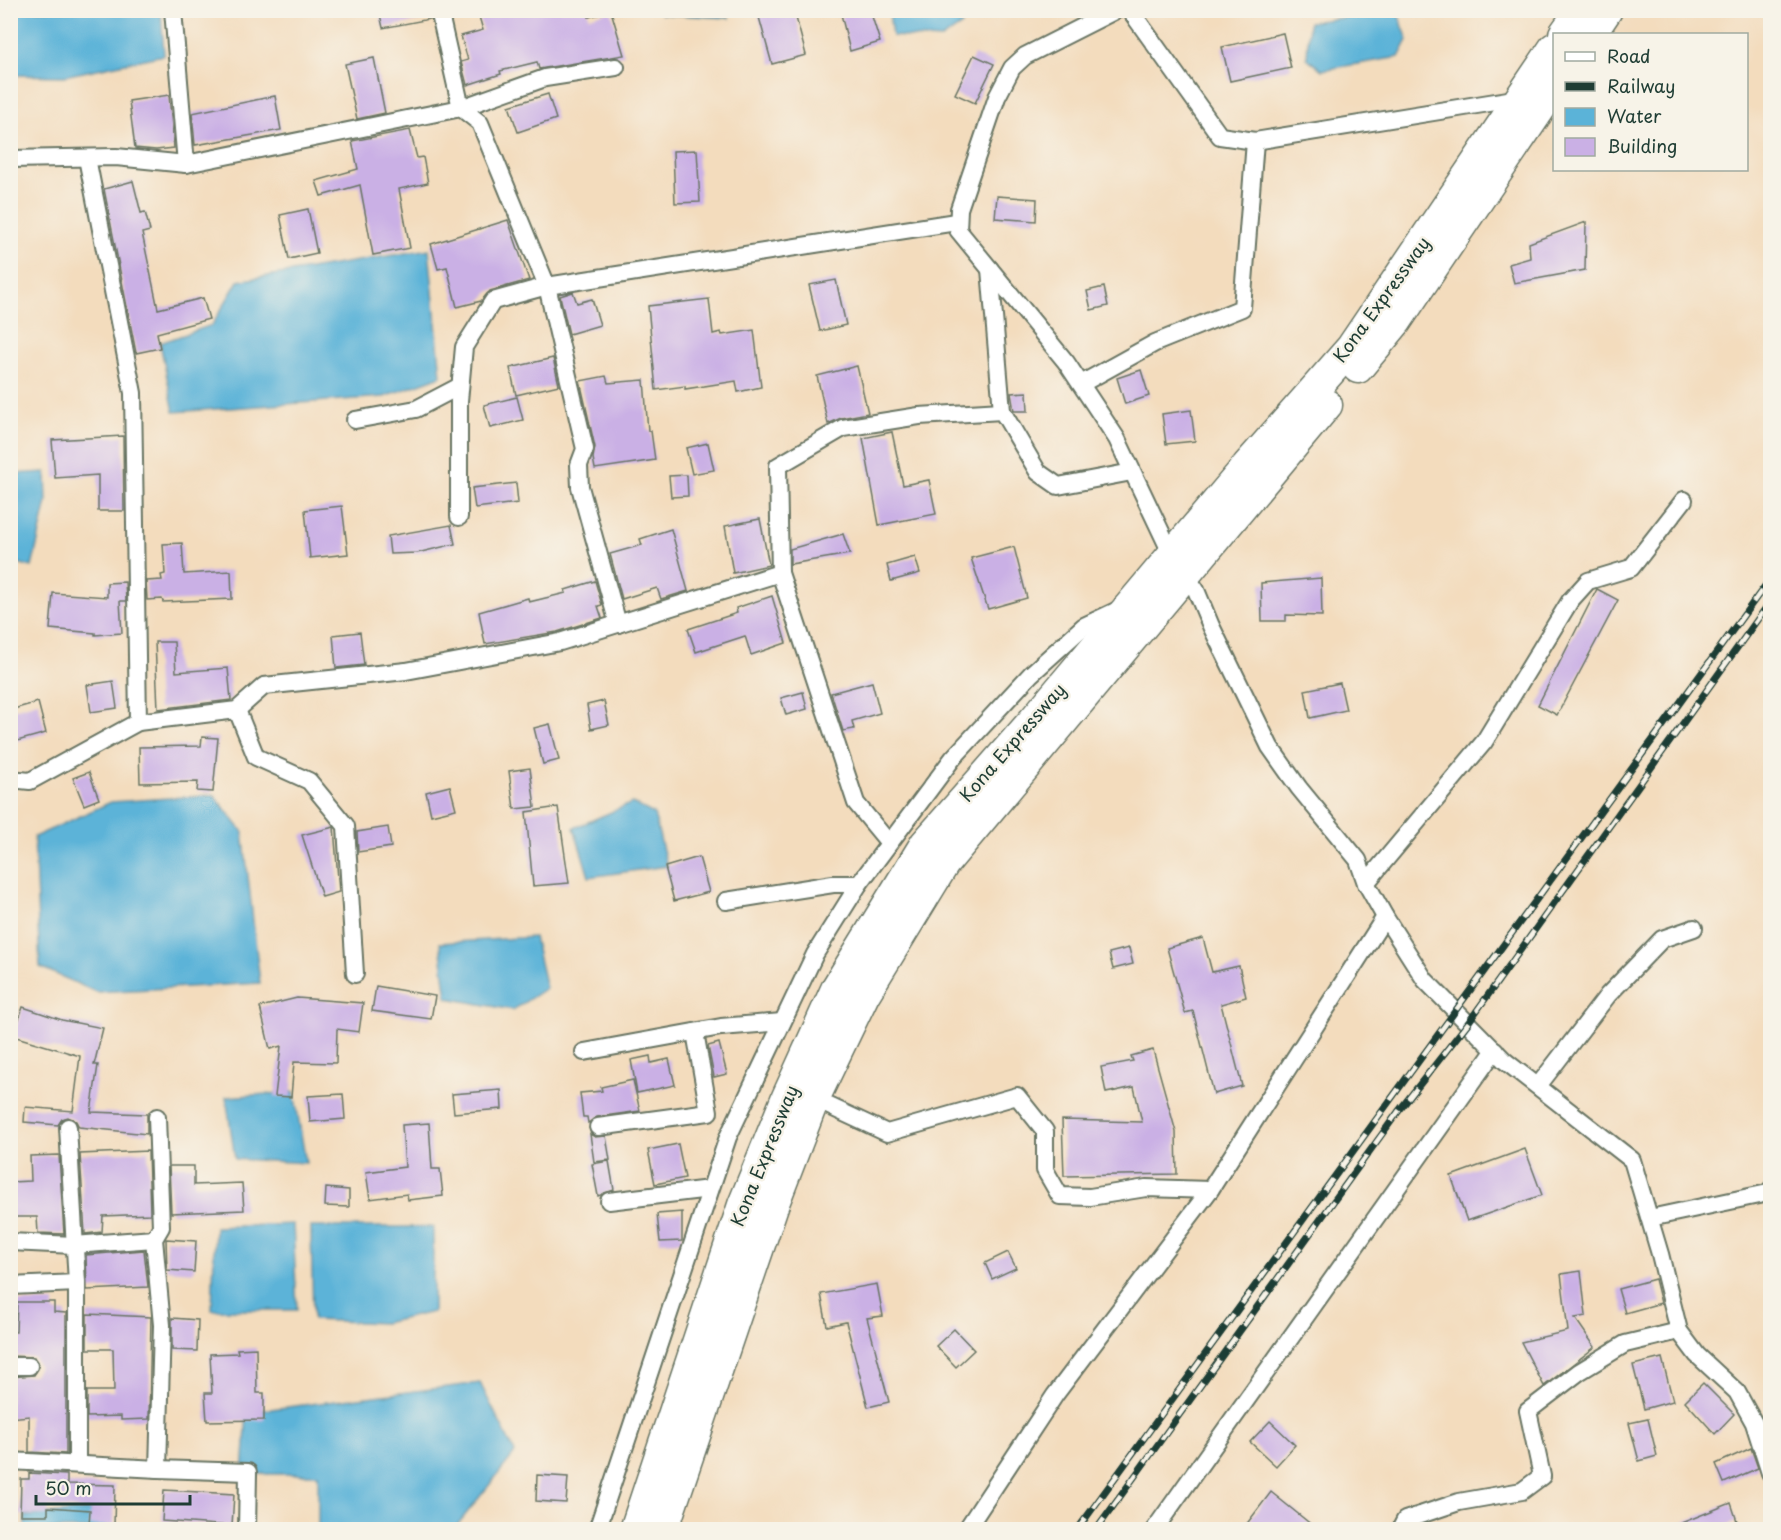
<svg xmlns="http://www.w3.org/2000/svg" width="1781" height="1540" viewBox="0 0 1781 1540" font-family="'Playpen Sans',sans-serif">
<style>
.water{fill:#5bb3d8;stroke:#3d7886;stroke-width:1.5}
.building{fill:#cab0e5}
.lines{fill:none;stroke-linecap:round;stroke-linejoin:round}
.street-casing{stroke:#697564;stroke-width:20}
.highway-casing{stroke:#697564;stroke-width:33}
.street{stroke:#fff;stroke-width:16}
.highway{stroke:#fff;stroke-width:30}
.rail-casing{stroke:#1f3d34;stroke-width:7}
.rail{stroke:#f7f3e8;stroke-width:4.5;stroke-dasharray:14;stroke-linecap:butt}
.labels{text-anchor:middle;stroke-width:5;stroke-linejoin:round;paint-order:stroke}
.street-label{font-size:18px;fill:#1f3d34;stroke:#f7f3e8}
</style>
<rect width="100%" height="100%" fill="#f7f3e8"/>
<filter id="ink" filterUnits="userSpaceOnUse"><feTurbulence type="fractalNoise" baseFrequency=".0167" numOctaves="2"/><feDisplacementMap in="SourceGraphic" scale="12" xChannelSelector="R" yChannelSelector="G"/><feConvolveMatrix kernelMatrix="1 2 1 2 8 2 1 2 1" color-interpolation-filters="sRGB"/></filter>
<filter id="wash" filterUnits="userSpaceOnUse"><feTurbulence type="fractalNoise" baseFrequency=".008" numOctaves="4" result="noise"/><feDisplacementMap in="SourceGraphic" scale="24" xChannelSelector="R" yChannelSelector="G"/><feGaussianBlur stdDeviation="1.35" result="paint"/><feColorMatrix in="noise" values="0 0 0 0 0 0 0 0 0 0 0 0 0 0 0 0 0 1.4 0 .05"/><feComposite in="paint" operator="in"/></filter>
<g filter="url(#wash)">
<rect width="100%" height="100%" fill="#f3dcbd"/>
<!-- water -->
<g class="water">
<polygon points="11,10 161,11 164,55 64,76 11,75"/>
<polygon points="660,11 727,11 729,18 661,14"/>
<polygon points="889,11 958,11 962,25 941,39 892,36"/>
<polygon points="1397,11 1408,40 1399,57 1322,70 1307,58 1309,22"/>
<polygon points="429,249 441,376 384,397 174,412 160,343 212,325 238,281"/>
<polygon points="46,472 47,502 32,567 11,561 11,474"/>
<polygon points="214,795 243,832 260,983 96,992 40,967 34,837 111,802"/>
<polygon points="632,803 654,814 667,866 589,877 574,828"/>
<polygon points="534,937 546,988 513,1010 447,998 440,943"/>
<polygon points="294,1092 306,1163 235,1159 226,1097"/>
<polygon points="293,1224 297,1310 212,1310 215,1227"/>
<polygon points="311,1227 433,1227 433,1312 384,1323 313,1320"/>
<polygon points="480,1383 515,1453 454,1529 351,1530 318,1527 318,1474 243,1474 247,1412"/>
<polygon points="91,1510 110,1529 25,1529 25,1516"/>
</g>
<g id="blocks">
<!-- building -->
<g class="building">
<polygon points="379,10 429,10 430,19 383,28"/>
<polygon points="477,10 588,10 589,17 611,11 624,55 539,69 537,62 500,71 501,74 467,85 461,62 468,60 461,36 483,30"/>
<polygon points="757,10 794,10 806,55 772,64"/>
<polygon points="840,10 870,10 880,42 850,51"/>
<polygon points="1283,33 1291,68 1230,81 1222,47"/>
<polygon points="974,55 994,64 975,103 955,94"/>
<polygon points="374,58 385,113 357,119 345,64"/>
<polygon points="548,94 556,119 518,132 509,106"/>
<polygon points="169,95 174,148 156,150 135,148 129,101"/>
<polygon points="275,96 281,130 195,145 192,113"/>
<polygon points="410,130 417,158 423,157 428,183 399,189 410,248 373,255 360,185 321,196 316,181 358,169 352,141"/>
<polygon points="697,150 700,202 675,203 673,151"/>
<polygon points="133,181 141,213 145,212 150,231 142,233 158,309 203,298 209,319 157,333 160,348 136,353 104,189"/>
<polygon points="997,196 1037,199 1036,221 995,218"/>
<polygon points="308,209 317,253 289,259 280,215"/>
<polygon points="508,220 529,280 490,291 481,301 457,307 447,267 438,269 431,244"/>
<polygon points="1586,222 1585,270 1514,283 1509,264 1530,258 1529,243"/>
<polygon points="836,280 846,325 820,331 809,285"/>
<polygon points="1104,287 1108,306 1091,310 1087,291"/>
<polygon points="573,292 577,303 592,299 600,325 569,334 560,296"/>
<polygon points="709,299 713,334 721,332 722,335 754,330 761,387 738,392 736,381 685,389 685,386 656,390 648,306"/>
<polygon points="553,358 559,385 516,395 510,368"/>
<polygon points="857,366 868,413 841,418 828,424 817,376"/>
<polygon points="1141,370 1149,396 1125,404 1117,378"/>
<polygon points="606,376 608,383 644,380 648,431 651,431 655,460 595,469 593,458 595,447 580,381"/>
<polygon points="1027,392 1028,411 1014,411 1011,393"/>
<polygon points="517,397 523,420 490,428 484,405"/>
<polygon points="1191,410 1195,441 1166,444 1162,414"/>
<polygon points="892,432 903,485 929,480 936,514 879,525 863,438"/>
<polygon points="123,436 124,511 98,511 98,475 55,478 52,440"/>
<polygon points="708,443 714,470 692,474 686,448"/>
<polygon points="687,475 688,496 671,497 669,476"/>
<polygon points="516,483 518,503 475,508 472,488"/>
<polygon points="342,506 348,554 310,558 305,510"/>
<polygon points="760,519 769,565 733,573 725,526"/>
<polygon points="451,525 455,544 417,553 390,554 388,536"/>
<polygon points="671,529 688,591 661,599 657,588 622,599 610,554 642,545 640,539"/>
<polygon points="843,534 850,554 790,564 790,549"/>
<polygon points="182,543 184,574 231,571 232,599 163,602 162,599 147,600 146,581 162,580 161,575 165,574 163,544"/>
<polygon points="1014,547 1027,598 988,609 971,558"/>
<polygon points="915,557 920,573 891,581 887,565"/>
<polygon points="1321,578 1322,616 1286,615 1286,621 1262,621 1261,583"/>
<polygon points="595,581 602,605 598,606 602,618 557,632 485,644 479,612 528,598 529,602 566,593 565,590"/>
<polygon points="125,582 126,601 120,601 122,633 95,635 95,633 50,629 53,593 107,597 107,583"/>
<polygon points="1597,589 1618,600 1557,715 1538,705"/>
<polygon points="772,596 786,643 751,655 745,636 696,652 688,629 737,613 736,608"/>
<polygon points="360,632 364,665 336,668 333,635"/>
<polygon points="155,642 174,642 176,672 228,668 231,700 158,709"/>
<polygon points="113,681 117,708 91,712 87,685"/>
<polygon points="872,682 880,713 852,721 854,729 843,731 831,693"/>
<polygon points="1340,683 1346,710 1310,718 1305,690"/>
<polygon points="803,692 807,709 786,715 781,698"/>
<polygon points="604,701 609,725 591,729 587,705"/>
<polygon points="38,702 46,733 10,743 10,710"/>
<polygon points="550,724 559,760 543,764 534,728"/>
<polygon points="202,737 218,738 213,792 197,791 198,782 140,783 139,747 201,746"/>
<polygon points="530,768 535,807 514,809 509,771"/>
<polygon points="89,772 99,799 84,805 73,778"/>
<polygon points="450,786 456,809 431,815 426,792"/>
<polygon points="558,807 569,883 533,886 526,812"/>
<polygon points="334,827 339,892 322,897 302,835"/>
<polygon points="388,827 391,847 358,852 357,832"/>
<polygon points="699,857 709,892 674,901 665,867"/>
<polygon points="1203,938 1212,972 1239,966 1246,997 1221,1004 1242,1086 1214,1094 1193,1011 1185,1013 1167,948"/>
<polygon points="1129,948 1133,964 1113,969 1109,953"/>
<polygon points="376,986 435,996 431,1019 372,1011"/>
<polygon points="297,998 363,1003 359,1032 337,1029 336,1063 294,1062 291,1097 275,1096 281,1046 270,1049 260,1007"/>
<polygon points="23,1007 62,1020 103,1028 94,1065 98,1065 91,1112 147,1114 147,1134 79,1127 76,1121 68,1117 62,1119 58,1125 24,1122 25,1107 73,1111 80,1056 13,1036"/>
<polygon points="719,1043 727,1074 714,1077 708,1046"/>
<polygon points="1153,1050 1176,1132 1177,1174 1064,1176 1062,1120 1142,1122 1134,1087 1106,1093 1101,1067 1133,1061 1131,1056"/>
<polygon points="650,1056 651,1063 669,1059 675,1085 637,1093 631,1060"/>
<polygon points="633,1080 640,1111 597,1117 588,1123 587,1117 583,1117 580,1093 602,1091 601,1087"/>
<polygon points="501,1090 502,1109 454,1113 452,1094"/>
<polygon points="343,1094 345,1119 310,1122 308,1096"/>
<polygon points="429,1123 432,1169 440,1169 443,1196 408,1200 407,1194 370,1199 366,1172 405,1167 402,1125"/>
<polygon points="590,1134 595,1137 606,1136 610,1160 594,1162"/>
<polygon points="678,1144 685,1178 655,1184 648,1150"/>
<polygon points="1525,1149 1542,1195 1467,1221 1451,1176"/>
<polygon points="148,1151 150,1214 103,1216 102,1232 85,1234 80,1154"/>
<polygon points="59,1155 64,1234 38,1233 37,1217 10,1217 10,1182 31,1181 30,1156"/>
<polygon points="609,1161 614,1190 598,1196 592,1164"/>
<polygon points="169,1166 194,1166 194,1185 242,1183 244,1210 171,1213"/>
<polygon points="326,1188 349,1190 349,1207 325,1206"/>
<polygon points="682,1212 682,1241 660,1242 657,1214"/>
<polygon points="166,1239 196,1241 194,1272 167,1270"/>
<polygon points="144,1250 148,1287 87,1290 86,1255"/>
<polygon points="1008,1252 1016,1268 992,1279 985,1263"/>
<polygon points="1581,1271 1586,1316 1575,1318 1595,1347 1544,1386 1521,1342 1568,1331 1561,1274"/>
<polygon points="1655,1279 1661,1303 1625,1313 1618,1289"/>
<polygon points="877,1284 883,1316 867,1318 889,1402 868,1407 846,1322 827,1326 821,1294"/>
<polygon points="17,1302 54,1302 54,1312 66,1313 66,1454 29,1452 29,1416 10,1418 10,1377 34,1375 39,1367 34,1357 10,1356 10,1332 16,1332"/>
<polygon points="87,1314 151,1317 149,1419 121,1420 121,1416 87,1417 87,1391 114,1391 113,1349 87,1349"/>
<polygon points="172,1318 198,1320 197,1351 172,1350"/>
<polygon points="954,1329 974,1350 956,1367 936,1346"/>
<polygon points="256,1348 257,1393 264,1393 264,1420 207,1421 205,1393 212,1393 210,1354 238,1353 237,1349"/>
<polygon points="1662,1358 1673,1401 1644,1409 1633,1365"/>
<polygon points="1703,1383 1734,1414 1715,1434 1685,1401"/>
<polygon points="1648,1419 1657,1456 1639,1461 1629,1423"/>
<polygon points="1270,1421 1295,1445 1276,1466 1250,1442"/>
<polygon points="1751,1448 1758,1468 1724,1483 1716,1464"/>
<polygon points="29,1473 67,1475 67,1484 115,1485 114,1526 89,1525 90,1510 48,1507 48,1515 20,1515 21,1479 29,1479"/>
<polygon points="537,1475 568,1477 566,1503 536,1501"/>
<polygon points="164,1490 234,1494 232,1526 162,1521"/>
<polygon points="1271,1492 1318,1530 1242,1530"/>
<polygon points="1731,1503 1737,1521 1715,1530 1664,1530"/>
</g>
</g>
</g>
<g filter="url(#ink)">
<use href="#blocks" fill-opacity="0" stroke="#697564" stroke-width="1.5"/>
<g class="lines">
<!-- street casing -->
<g class="street-casing">
<g id="street">
<polyline points="173,10 186,164"/>
<polyline points="439,10 461,108 545,78 616,67"/>
<polyline points="1116,10 1025,56 1012,68 997,97 959,209 958,230 1066,362 1117,439 1172,555 1196,590 1211,626 1270,747 1299,788 1358,860 1366,883 1385,917 1425,980 1505,1061 1632,1160 1660,1254 1679,1331 1697,1355 1737,1392 1754,1423 1770,1473"/>
<polyline points="1130,10 1220,136 1255,141 1520,98"/>
<polyline points="10,159 116,157 186,164 461,108 480,123 547,286 956,222"/>
<polyline points="990,269 1002,411 1038,472 1058,486 1132,472"/>
<polyline points="1081,384 1155,343 1242,308 1255,141"/>
<polyline points="355,420 416,409 460,386"/>
<polyline points="459,517 459,401 464,347 493,301 547,286 585,449 579,465 580,487 618,624"/>
<polyline points="237,710 256,757 309,781 346,826 355,974"/>
<polyline points="138,722 237,710 264,686 406,671 560,642 780,573"/>
<polyline points="10,779 30,781 138,722 133,393 87,158"/>
<polyline points="889,843 856,803 780,573 778,466 843,428 919,416 1002,411"/>
<polyline points="1366,883 1484,742 1570,601 1588,581 1631,568 1684,500"/>
<polyline points="726,901 833,884 859,884"/>
<polyline points="584,1052 721,1027 782,1022"/>
<polyline points="1538,1086 1608,995 1662,939 1694,928"/>
<polyline points="814,1099 887,1133 1017,1096 1045,1131 1045,1170 1060,1196 1090,1197 1146,1188 1210,1190"/>
<polyline points="68,1127 77,1283 77,1464"/>
<polyline points="598,1127 709,1112 695,1032"/>
<polyline points="609,1201 710,1189"/>
<polyline points="1650,1218 1768,1193 1770,1190"/>
<polyline points="10,1242 74,1245 154,1239"/>
<polyline points="10,1286 77,1283"/>
<polyline points="10,1366 29,1366"/>
<polyline points="10,1461 158,1469 162,1325 154,1239 161,1227 157,1117"/>
<polyline points="158,1469 248,1472 247,1530"/>
<polyline points="597,1530 728,1137 815,954 859,884 953,758 1031,674 1084,626 1120,609"/>
<polyline points="966,1530 1055,1395 1210,1190 1385,917"/>
<polyline points="1154,1530 1495,1050"/>
<polyline points="1400,1530 1405,1520 1459,1502 1522,1491 1542,1476 1528,1411 1579,1372 1625,1344 1679,1331"/>
</g>
</g>
<!-- highway casing -->
<g class="highway-casing">
<g id="highway">
<polyline points="1564,34 1581,10"/>
<polyline points="1591,34 1607,10"/>
<polyline points="1358,368 1396,322 1554,88"/>
<polyline points="635,1530 743,1205 787,1097 837,987 925,844 1033,721 1247,466 1351,348 1554,48"/>
<polyline points="663,1530 774,1203 814,1099 864,995 944,864 1327,405"/>
</g>
</g>
<!-- street -->
<use href="#street" class="street"/>
<!-- highway -->
<use href="#highway" class="highway"/>
<!-- rail casing -->
<g class="rail-casing">
<g id="rail">
<polyline points="1077,1530 1770,579"/>
<polyline points="1096,1530 1398,1112 1468,1023 1770,602"/>
</g>
</g>
<!-- rail -->
<use href="#rail" class="rail"/>
</g>
</g>
<g class="labels">
<!-- street labels -->
<g class="street-label">
<text transform="translate(1382 300) rotate(-54)" y="6">Kona Expressway</text>
<text transform="translate(1013 743) rotate(-49)" y="6">Kona Expressway</text>
<text transform="translate(765 1156) rotate(-68)" y="6">Kona Expressway</text>
</g>
</g>
<!-- margin -->
<rect width="1781" height="1540" fill="none" stroke="#f7f3e8" stroke-width="36"/>
<!-- legend -->
<rect x="1553" y="33" width="195" height="138" fill="#f7f3e8" stroke="#a1aaa0" stroke-width="1.5"/>
<rect x="1565" y="52" width="30" height="9" fill="#ffffff" stroke="#a1aaa0" stroke-width="1.5"/>
<text x="1607" y="63" font-size="18" fill="#1f3d34">Road</text>
<rect x="1565" y="82" width="30" height="9" fill="#1f3d34" stroke="#a1aaa0" stroke-width="1.5"/>
<text x="1607" y="93" font-size="18" fill="#1f3d34">Railway</text>
<rect x="1565" y="108" width="30" height="18" fill="#5bb3d8" stroke="#a1aaa0" stroke-width="1.5"/>
<text x="1607" y="123" font-size="18" fill="#1f3d34">Water</text>
<rect x="1565" y="138" width="30" height="18" fill="#cab0e5" stroke="#a1aaa0" stroke-width="1.5"/>
<text x="1607" y="153" font-size="18" fill="#1f3d34">Building</text>
<!-- scale -->
<path d="M36 1495v9h154v-9" fill="none" stroke="#1f3d34" stroke-width="3"/>
<text x="45" y="1495" font-size="18" fill="#1f3d34" stroke="#f7f3e8" stroke-width="4.5" paint-order="stroke">50 m</text>
</svg>
